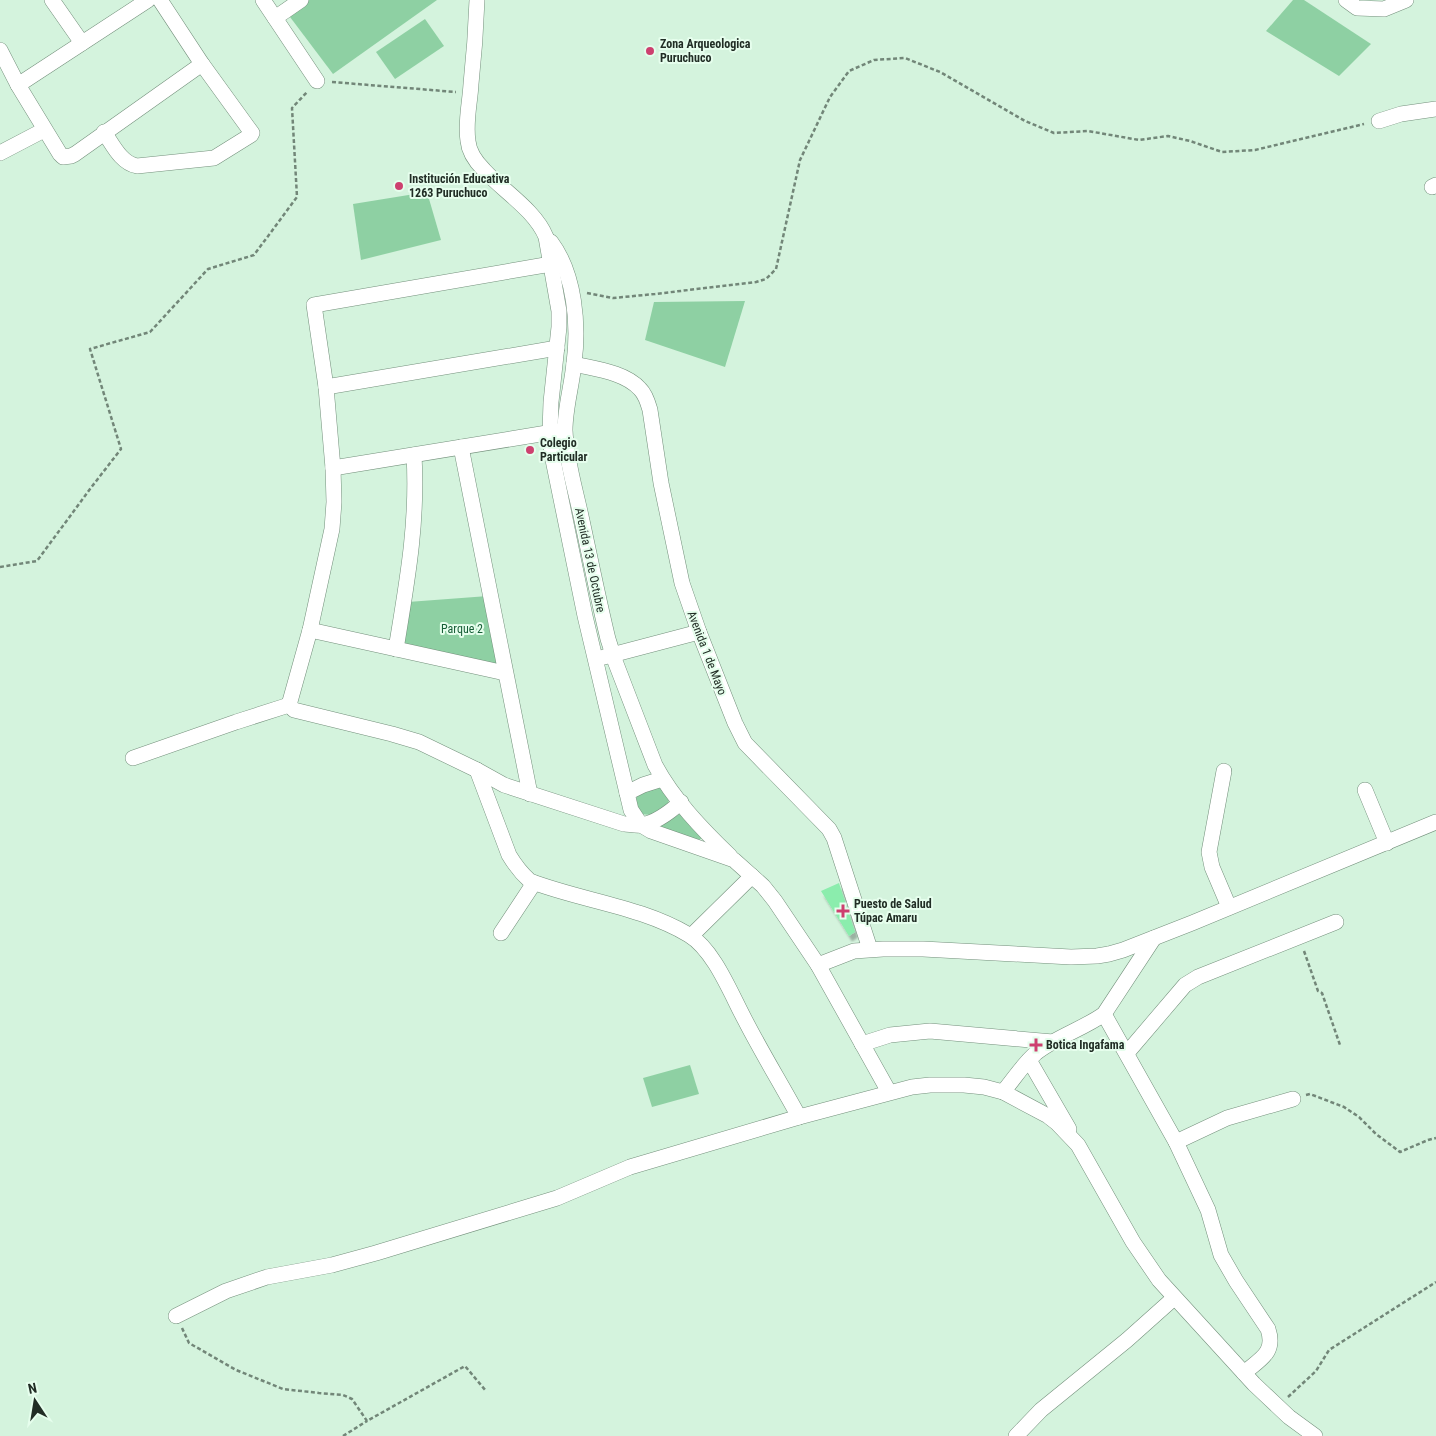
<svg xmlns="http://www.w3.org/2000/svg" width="1436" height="1436" viewBox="0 0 1436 1436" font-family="'Roboto Condensed',sans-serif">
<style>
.green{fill:#8ed0a3}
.building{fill:#8bedad;filter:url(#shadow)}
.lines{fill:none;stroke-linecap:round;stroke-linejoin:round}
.minor-casing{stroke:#74907c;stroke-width:16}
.path{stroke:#728678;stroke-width:2.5;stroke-dasharray:4 2.5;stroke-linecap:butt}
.minor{stroke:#fff;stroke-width:15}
.poi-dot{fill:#cd406f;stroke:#e6feed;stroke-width:2}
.labels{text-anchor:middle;stroke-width:4;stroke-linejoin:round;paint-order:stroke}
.poi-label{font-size:12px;font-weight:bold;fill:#212d25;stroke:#e6feed;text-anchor:start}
.street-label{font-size:12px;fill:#212d25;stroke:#e6feed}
.park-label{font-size:12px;fill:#165e36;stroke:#e6feed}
</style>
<defs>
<filter id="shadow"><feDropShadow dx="3" dy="5.5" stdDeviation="1" flood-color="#0004"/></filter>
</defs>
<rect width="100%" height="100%" fill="#d4f3dd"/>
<!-- green -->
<g class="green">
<polygon points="306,0 437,0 333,74 287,13"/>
<polygon points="1293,0 1304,0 1371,44 1339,76 1266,31"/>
<polygon points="425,19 444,46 395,79 376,52"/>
<polygon points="427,192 441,240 361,260 353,204"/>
<polygon points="745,301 725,367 645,340 654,302"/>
<polygon points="488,596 502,670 401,647 408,602"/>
<path d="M 659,787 L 663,789 L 669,796 L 668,806 L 651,815 L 640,814 C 636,808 634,801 638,794 Z"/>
<polygon points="680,814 702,838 699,840 660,827 661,824"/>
<polygon points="690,1065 699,1094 652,1107 643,1078"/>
</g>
<!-- building -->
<polygon class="building" points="839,883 855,932 849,936 821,891"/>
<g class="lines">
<!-- minor casing -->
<g class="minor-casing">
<g id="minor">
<polyline points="52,0 82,43"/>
<polyline points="263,0 317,81"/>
<path d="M 477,0 C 476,28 474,56 471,84 C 470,103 465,122 468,141 C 469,153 476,162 484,170 C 503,191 535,210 546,237 L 559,311 L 559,327 L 551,402 L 550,432 L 552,455 L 585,616 L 631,810 L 641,825 L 651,831 L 734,860 L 763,886 L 775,901 L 818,965 L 889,1092"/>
<polyline points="1346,0 1357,8 1384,9 1406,0"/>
<polyline points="275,18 301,0"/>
<polyline points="0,50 18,85 60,154 63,157 71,156 75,154 202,64"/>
<polyline points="18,85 148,0"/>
<polyline points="1379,121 1401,114 1436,109"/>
<path d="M 104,132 C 113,145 121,163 137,166 L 214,158 L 251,135 L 252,133 L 202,64 L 160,0"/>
<polyline points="0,153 44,130"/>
<polyline points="1432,187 1436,185"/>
<path d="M 551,242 C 575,274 579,325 574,363 C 572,385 565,408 565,430 C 566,459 575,488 581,516 C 590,557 598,598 608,639 L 615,661 L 655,765 C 673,799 702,829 730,856"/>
<path d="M 574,364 C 595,369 625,372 640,389 C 646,395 648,403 650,410 L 661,483 L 682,583 L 699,632 L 735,723 L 745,743 L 829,829 L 834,838 L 870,949"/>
<polyline points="326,387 557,348"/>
<polyline points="461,447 530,794"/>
<polyline points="333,468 559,431"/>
<polyline points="310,630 505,673"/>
<path d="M 396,649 C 407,582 418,523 414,455"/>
<polyline points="604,657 699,632"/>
<polyline points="289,705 310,630 332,529 334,502 333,468 326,387 314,305 551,264"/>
<path d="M 289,705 L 294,710 L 392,734 L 419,742 L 477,770 L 504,785 L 624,824 C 629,824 636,826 641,825 C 656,823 670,812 681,802"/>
<polyline points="133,758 236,722 289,705"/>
<path d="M 477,770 L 509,855 C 515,865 521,873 530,881 C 582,901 640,906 689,935 C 714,950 731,994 745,1020 C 762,1053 781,1084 799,1117"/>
<polyline points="1224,771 1209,852 1212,867 1229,907"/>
<polyline points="1365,790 1387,843"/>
<polyline points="627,793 643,785 662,779"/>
<polyline points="501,933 534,883"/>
<polyline points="691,936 752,876"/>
<polyline points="818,965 854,951 883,949 923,949 1071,957 1097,956 1109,954 1123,950 1192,923 1436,822"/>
<path d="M 1104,1014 L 1176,1142 L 1208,1210 L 1221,1255 L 1236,1281 L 1268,1329 C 1276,1353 1260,1359 1244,1373"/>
<polyline points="862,1044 890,1035 930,1031 1053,1042"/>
<polyline points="1127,1053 1185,985 1198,977 1336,922"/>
<polyline points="1029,1060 1069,1129"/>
<path d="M 1003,1092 C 1014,1079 1023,1064 1036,1053 C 1056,1037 1083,1029 1104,1014 L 1154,938"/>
<polyline points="1176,1142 1227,1118 1293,1099"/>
<polyline points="176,1316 226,1291 267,1277 332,1265 376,1253 557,1198 630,1167 799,1117 912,1087 930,1085 964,1085 984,1087 1003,1092 1048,1116 1057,1123 1078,1145 1133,1242 1159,1280 1254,1384 1289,1417 1315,1436"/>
<polyline points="1016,1436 1041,1410 1127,1340 1174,1298"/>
</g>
</g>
<!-- path -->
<g class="path">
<polyline points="332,82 456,92"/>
<polyline points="587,293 613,298 655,294 756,282 766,279 776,269 800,160 830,97 849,71 874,60 905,58 940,72 1025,121 1054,133 1088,131 1139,140 1168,136 1190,141 1222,152 1255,150 1364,124"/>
<polyline points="0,567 37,561 90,489 121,449 90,349 150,332 208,269 254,255 297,197 292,108 308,91"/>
<polyline points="1304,951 1318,991 1322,993 1340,1045"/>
<polyline points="1306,1095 1310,1094 1344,1107 1359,1117 1376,1134 1400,1152 1428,1140 1436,1138"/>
<polyline points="182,1328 189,1343 236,1370 283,1389 319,1393 343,1395 352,1399 367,1421 465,1366 486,1391"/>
<polyline points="1288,1397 1316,1371 1329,1350 1436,1282"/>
<polyline points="343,1436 367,1421"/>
</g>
<!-- minor -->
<use href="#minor" class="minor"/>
</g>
<!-- markers -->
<g class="poi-dot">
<circle cx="650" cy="51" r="5"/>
<circle cx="399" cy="186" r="5"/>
<circle cx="530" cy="450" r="5"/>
<path d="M840.5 903.5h5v5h5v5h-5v5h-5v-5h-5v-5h5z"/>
<path d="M1033.5 1037.5h5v5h5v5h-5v5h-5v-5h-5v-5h5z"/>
</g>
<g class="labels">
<!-- poi labels -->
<g class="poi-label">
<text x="660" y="48">Zona Arqueologica<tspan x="660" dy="14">Puruchuco</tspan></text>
<text x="409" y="183">Institución Educativa<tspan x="409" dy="14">1263 Puruchuco</tspan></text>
<text x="540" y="447">Colegio<tspan x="540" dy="14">Particular</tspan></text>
<text x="854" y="908">Puesto de Salud<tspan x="854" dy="14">Túpac Amaru</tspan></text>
<text x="1046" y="1049">Botica Ingafama</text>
</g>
<!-- street labels -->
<g class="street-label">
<text transform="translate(590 560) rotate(78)" y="4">Avenida 13 de Octubre</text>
<text transform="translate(707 653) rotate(69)" y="4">Avenida 1 de Mayo</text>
</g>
<!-- park labels -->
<g class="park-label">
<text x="462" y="633">Parque 2</text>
</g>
</g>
<!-- north arrow -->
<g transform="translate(35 1401) rotate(348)" stroke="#e6feed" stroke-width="4" paint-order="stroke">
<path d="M0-4L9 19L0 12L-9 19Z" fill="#212d25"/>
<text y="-8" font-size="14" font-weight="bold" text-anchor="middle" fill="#212d25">N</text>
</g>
</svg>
